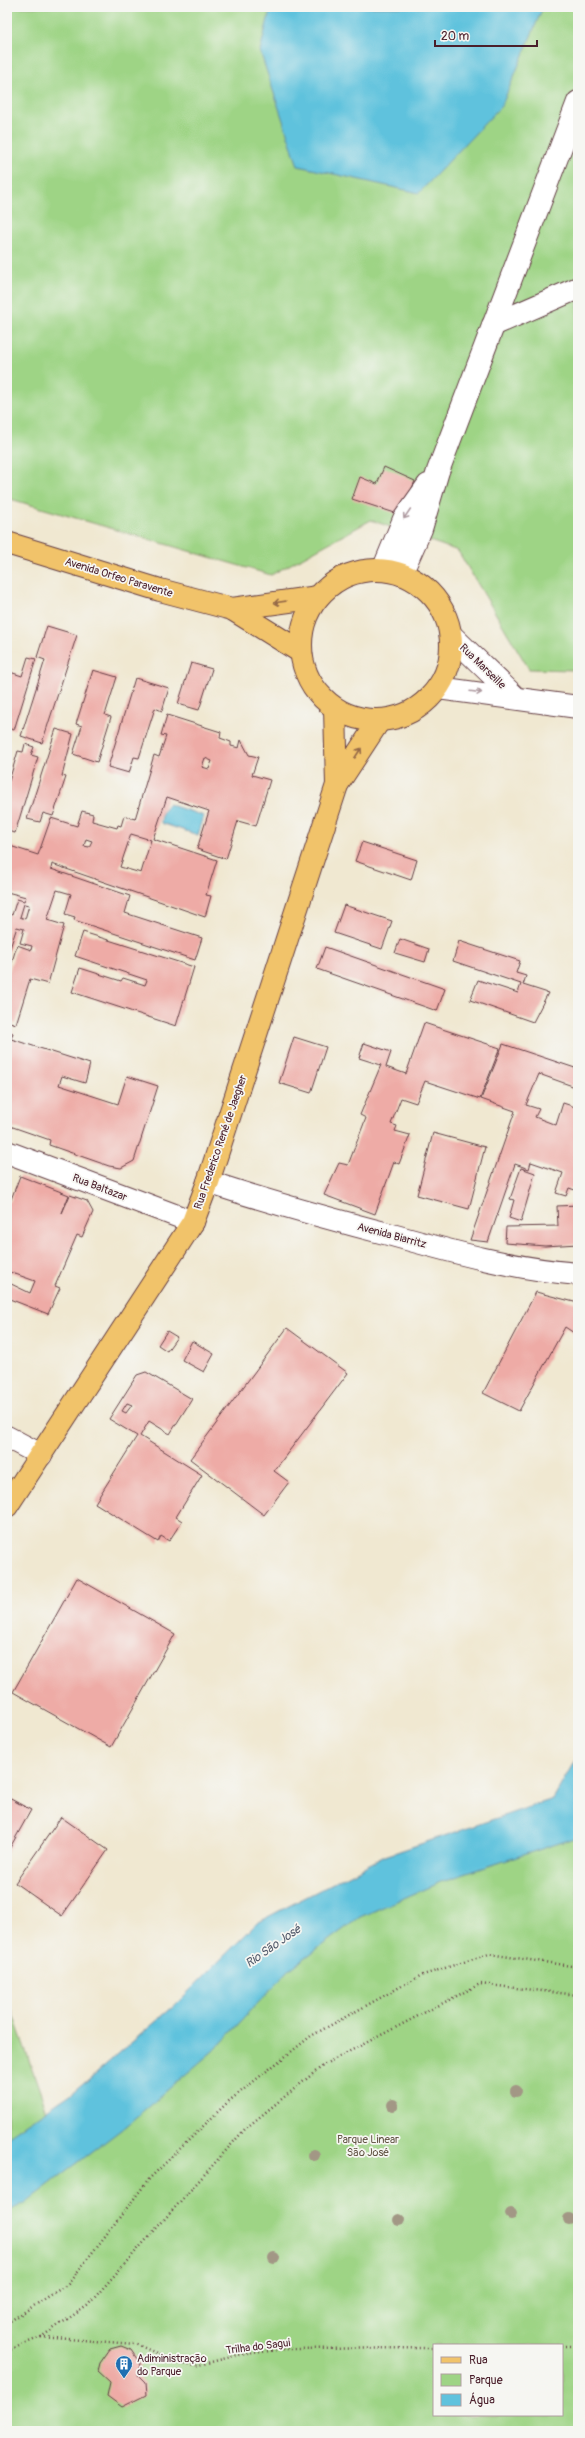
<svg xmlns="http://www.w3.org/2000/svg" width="585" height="2438" viewBox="0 0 585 2438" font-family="Pangolin,sans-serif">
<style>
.green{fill:#9ed485;stroke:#747a58;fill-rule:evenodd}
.water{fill:#5fc2dd;stroke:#547084}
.building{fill:#eeaba6;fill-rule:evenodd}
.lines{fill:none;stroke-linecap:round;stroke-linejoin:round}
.minor-casing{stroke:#633d44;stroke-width:24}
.major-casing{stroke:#633d44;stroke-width:24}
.path{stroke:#633d44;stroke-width:2.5;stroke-dasharray:1 3;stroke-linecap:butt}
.minor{stroke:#fff;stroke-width:22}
.major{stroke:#f1c36a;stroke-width:22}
.tree{fill:#a29785}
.oneway{stroke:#ae9aa0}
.oneway2{stroke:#956947}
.labels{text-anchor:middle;stroke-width:3.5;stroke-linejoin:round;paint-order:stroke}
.street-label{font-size:11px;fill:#4a1f2b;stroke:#f6f6f2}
.park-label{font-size:11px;fill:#635546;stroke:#f6f6f2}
.poi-label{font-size:11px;fill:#4a1f2b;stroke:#f6f6f2;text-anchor:start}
.water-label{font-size:12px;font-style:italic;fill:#515869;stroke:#f6f6f2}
</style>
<rect width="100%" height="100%" fill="#f6f6f2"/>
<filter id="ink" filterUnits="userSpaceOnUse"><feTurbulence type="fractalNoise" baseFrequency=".025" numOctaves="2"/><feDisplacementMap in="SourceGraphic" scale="8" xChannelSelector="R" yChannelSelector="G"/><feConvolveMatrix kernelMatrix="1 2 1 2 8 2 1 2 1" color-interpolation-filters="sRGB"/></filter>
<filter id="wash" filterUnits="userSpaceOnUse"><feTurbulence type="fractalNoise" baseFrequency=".012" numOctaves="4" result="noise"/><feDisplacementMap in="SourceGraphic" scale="16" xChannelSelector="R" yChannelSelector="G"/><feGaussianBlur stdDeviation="0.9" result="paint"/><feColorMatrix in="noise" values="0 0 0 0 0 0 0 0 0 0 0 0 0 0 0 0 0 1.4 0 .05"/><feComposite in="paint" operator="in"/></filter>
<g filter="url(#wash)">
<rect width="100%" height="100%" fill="#f0e8d1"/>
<!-- green -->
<g class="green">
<polygon points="7,7 578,7 578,670 529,669 458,551 371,520 271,575 7,498"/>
<path d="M 578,1824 L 578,2431 L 7,2431 L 7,1997 L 56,2137 L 353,1901 ZM 434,2345 L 562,2345 L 562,2415 L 434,2415 Z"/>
</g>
<!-- water -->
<g class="water">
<polygon points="271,7 543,7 502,105 419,193 298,166 260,51"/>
<polygon points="168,804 204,816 198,835 161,823 162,813"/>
<polygon points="578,1755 578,1837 443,1881 360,1917 290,1969 213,2051 122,2129 25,2203 7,2212 7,2137 75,2091 174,2006 258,1922 385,1856 553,1799"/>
</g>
<g id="blocks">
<!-- building -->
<g class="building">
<polygon points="384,467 415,481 401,515 352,499 360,477 377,484"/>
<polygon points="47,626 77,635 42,743 21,736 45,660 37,657"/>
<polygon points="28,657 36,659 14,730 7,728 7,671 22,676"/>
<polygon points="191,663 212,669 199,710 178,704"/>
<polygon points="93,670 117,677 105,715 111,717 97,762 73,754 82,726 76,724"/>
<polygon points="135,678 169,688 162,711 155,708 139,758 134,757 129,773 108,767"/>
<path d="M 167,715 L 221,732 L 220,738 L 231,742 L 231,746 L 239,748 L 241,740 L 249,755 L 258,757 L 252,775 L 270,780 L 256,826 L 238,821 L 226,859 L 197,849 L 209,811 L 167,797 L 153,839 L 217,860 L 206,895 L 211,896 L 205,917 L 52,864 L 51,869 L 130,896 L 125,913 L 202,938 L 195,960 L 74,920 L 75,917 L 65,914 L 71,894 L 57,890 L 47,920 L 64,925 L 48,984 L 30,979 L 16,1024 L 7,1021 L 7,978 L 17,945 L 31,950 L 32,946 L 20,943 L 24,929 L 17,927 L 7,957 L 7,913 L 12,915 L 17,899 L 24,901 L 26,897 L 7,892 L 7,852 L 10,846 L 38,855 L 51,818 L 77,826 L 82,811 L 93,814 L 92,821 L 117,828 L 118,825 L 121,826 L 124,816 L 135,819 L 154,755 L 159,757 L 166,736 L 161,735 ZM 205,758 L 212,761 L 209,769 L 202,767 ZM 131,834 L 151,840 L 141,873 L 120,867 ZM 86,839 L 92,841 L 89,847 L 84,846 ZM 24,904 L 29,905 L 25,919 L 20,917 Z"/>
<polygon points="56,729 73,734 62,776 66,777 53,816 43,813 40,822 27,819"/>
<polygon points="25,744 34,747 31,755 38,757 15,833 7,831 7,780 9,781 18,751 23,752"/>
<polygon points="362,842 417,860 411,880 355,861"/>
<polygon points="344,905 392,921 382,949 334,933"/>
<polygon points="83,932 194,967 176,1026 72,992 80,968 121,981 123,978 145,985 147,980 75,956"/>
<polygon points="400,939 429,949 425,962 395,953"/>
<polygon points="459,941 520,961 516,973 526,976 523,985 548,993 533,1022 470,1000 478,980 518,993 521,984 453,961"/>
<polygon points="325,947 445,989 437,1011 317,969"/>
<polygon points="424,1023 500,1048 480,1099 425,1081 416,1103 401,1098 391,1124 397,1126 395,1131 410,1135 399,1164 394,1162 375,1214 324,1195 339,1163 348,1165 366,1118 360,1115 381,1065 359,1058 364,1043 391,1052 386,1067 406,1074"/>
<polygon points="7,1031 13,1033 11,1039 90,1064 85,1083 62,1076 59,1085 118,1104 127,1076 158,1086 134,1161 121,1168 109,1166 49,1145 50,1140 7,1125"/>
<polygon points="294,1037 326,1047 311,1093 279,1083"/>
<polygon points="503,1044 578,1069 578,1088 539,1074 526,1105 539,1109 535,1117 556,1125 563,1103 578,1108 578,1191 569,1188 566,1196 556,1193 563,1173 531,1162 529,1169 515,1164 488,1242 470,1240 515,1111 481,1099"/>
<polygon points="433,1133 485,1147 469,1209 417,1195"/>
<polygon points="521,1168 535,1173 521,1222 509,1218 514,1200 510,1199"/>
<polygon points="20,1176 69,1195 62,1213 70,1195 87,1201 93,1212 82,1237 77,1235 55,1286 60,1288 48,1314 7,1298 7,1282 30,1293 35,1281 7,1271 7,1201 10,1202"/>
<polygon points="578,1205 578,1244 545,1246 505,1243 506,1227 558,1226 557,1206"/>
<polygon points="536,1292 578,1303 578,1326 574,1333 565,1327 519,1411 483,1393"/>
<polygon points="287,1328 348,1373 274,1471 289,1482 264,1515 190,1459"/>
<polygon points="167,1331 177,1337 167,1351 158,1345"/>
<polygon points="192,1341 214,1354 204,1372 182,1360"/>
<path d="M 146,1372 L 192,1399 L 170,1434 L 149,1421 L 140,1436 L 202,1475 L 176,1517 L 182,1521 L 169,1541 L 161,1536 L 158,1542 L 95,1503 L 137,1436 L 109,1419 L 137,1375 ZM 127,1403 L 132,1405 L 126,1413 L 122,1411 Z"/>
<polygon points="77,1578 175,1634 111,1747 13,1692"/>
<polygon points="7,1797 31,1810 7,1853"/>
<polygon points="61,1817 108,1850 62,1916 15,1883"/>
<polygon points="121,2346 131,2350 141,2365 138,2376 145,2383 146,2395 122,2407 107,2396 110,2382 98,2371 100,2363 110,2349"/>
</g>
</g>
</g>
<g filter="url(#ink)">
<use href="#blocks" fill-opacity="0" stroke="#633d44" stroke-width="1"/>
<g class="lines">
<!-- minor casing -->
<g class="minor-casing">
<g id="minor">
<polyline points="493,325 578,288"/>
<polyline points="383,570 404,519 428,485"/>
<polyline points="401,574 421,529 438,471 578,102"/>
<polyline points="451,635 515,697"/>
<polyline points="438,688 578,707"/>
<polyline points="7,1152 193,1222"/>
<path d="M 208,1182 C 269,1202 330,1219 392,1235 C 453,1252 514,1269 578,1274"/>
<polyline points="7,1437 41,1455"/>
</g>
</g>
<!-- major casing -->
<g class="major-casing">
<g id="major">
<polyline points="7,543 160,590 232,609 301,652"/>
<circle cx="376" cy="645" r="75"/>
<polyline points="232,609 318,597"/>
<polyline points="335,709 337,785"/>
<polyline points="7,1506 193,1222 208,1182 337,785 379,721"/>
</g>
</g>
<!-- path -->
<g class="path">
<polyline points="7,2323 68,2284 150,2178 229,2101 311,2036 420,1976 489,1954 578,1967"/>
<polyline points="41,2337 135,2344 183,2364 195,2366 239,2355 284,2349 434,2348"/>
<polyline points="562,2346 578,2346"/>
<polyline points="7,2351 41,2337 87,2306 246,2128 325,2064 480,1984 578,1995"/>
</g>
<!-- minor -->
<use href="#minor" class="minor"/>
<!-- major -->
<use href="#major" class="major"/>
</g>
<!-- trees -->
<g class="tree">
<circle cx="516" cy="2091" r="6"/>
<circle cx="393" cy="2105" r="6"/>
<circle cx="314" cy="2155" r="6"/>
<circle cx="511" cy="2214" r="6"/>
<circle cx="569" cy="2219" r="6"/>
<circle cx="399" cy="2220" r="6"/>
<circle cx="274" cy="2258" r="6"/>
</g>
<!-- one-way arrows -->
<defs><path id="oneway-shaft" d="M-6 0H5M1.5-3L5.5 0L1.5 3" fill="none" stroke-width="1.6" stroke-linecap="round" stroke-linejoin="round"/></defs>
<g class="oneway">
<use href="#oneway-shaft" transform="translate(407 514) rotate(124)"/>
<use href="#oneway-shaft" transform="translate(476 692) rotate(7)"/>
</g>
<g class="oneway2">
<use href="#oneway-shaft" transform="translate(280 602) rotate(172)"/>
<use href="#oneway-shaft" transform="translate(358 753) rotate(-57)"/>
</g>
</g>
<!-- icons -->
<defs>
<g id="building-pin" transform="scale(0.9)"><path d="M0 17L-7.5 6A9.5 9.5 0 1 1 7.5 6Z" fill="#1f6fb2" stroke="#f6f6f2"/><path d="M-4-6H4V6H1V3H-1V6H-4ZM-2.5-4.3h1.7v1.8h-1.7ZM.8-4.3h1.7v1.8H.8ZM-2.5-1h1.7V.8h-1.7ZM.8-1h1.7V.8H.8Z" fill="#fff"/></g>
</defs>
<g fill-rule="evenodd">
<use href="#building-pin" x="124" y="2364"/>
</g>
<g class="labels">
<!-- street labels -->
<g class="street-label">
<text transform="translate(119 577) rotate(17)" y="4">Avenida Orfeo Paravente</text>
<text transform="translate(483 666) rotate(44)" y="4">Rua Marseille</text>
<text transform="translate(220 1142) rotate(-71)" y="4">Rua Frederico René de Jaegher</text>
<text transform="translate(100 1187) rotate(21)" y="4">Rua Baltazar</text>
<text transform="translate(392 1235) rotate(15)" y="4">Avenida Biarritz</text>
<text transform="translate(258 2346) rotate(-7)" y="4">Trilha do Sagui</text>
</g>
<!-- park labels -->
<g class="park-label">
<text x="368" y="2143">Parque Linear<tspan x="368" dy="13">São José</tspan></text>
</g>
<!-- poi labels -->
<g class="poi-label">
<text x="137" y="2362">Adiministração<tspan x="137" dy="13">do Parque</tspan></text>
</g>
<!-- water labels -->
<g class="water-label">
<text transform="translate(273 1946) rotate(-35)" y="4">Rio São José</text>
</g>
</g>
<!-- margin -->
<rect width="585" height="2438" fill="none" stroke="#f6f6f2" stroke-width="24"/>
<!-- legend -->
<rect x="433" y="2344" width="130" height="72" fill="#f6f6f2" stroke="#b1a0a2"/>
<rect x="441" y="2357" width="20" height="6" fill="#f1c36a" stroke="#b1a0a2"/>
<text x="469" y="2364" font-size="12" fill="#4a1f2b">Rua</text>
<rect x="441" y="2374" width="20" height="12" fill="#9ed485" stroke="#b1a0a2"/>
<text x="469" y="2384" font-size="12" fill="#4a1f2b">Parque</text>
<rect x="441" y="2394" width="20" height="12" fill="#5fc2dd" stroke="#b1a0a2"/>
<text x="469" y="2404" font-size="12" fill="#4a1f2b">Água</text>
<!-- scale -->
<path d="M435 40v6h102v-6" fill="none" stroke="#4a1f2b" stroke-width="2"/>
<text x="441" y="40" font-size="12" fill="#4a1f2b" stroke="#f6f6f2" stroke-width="3" paint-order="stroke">20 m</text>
</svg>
